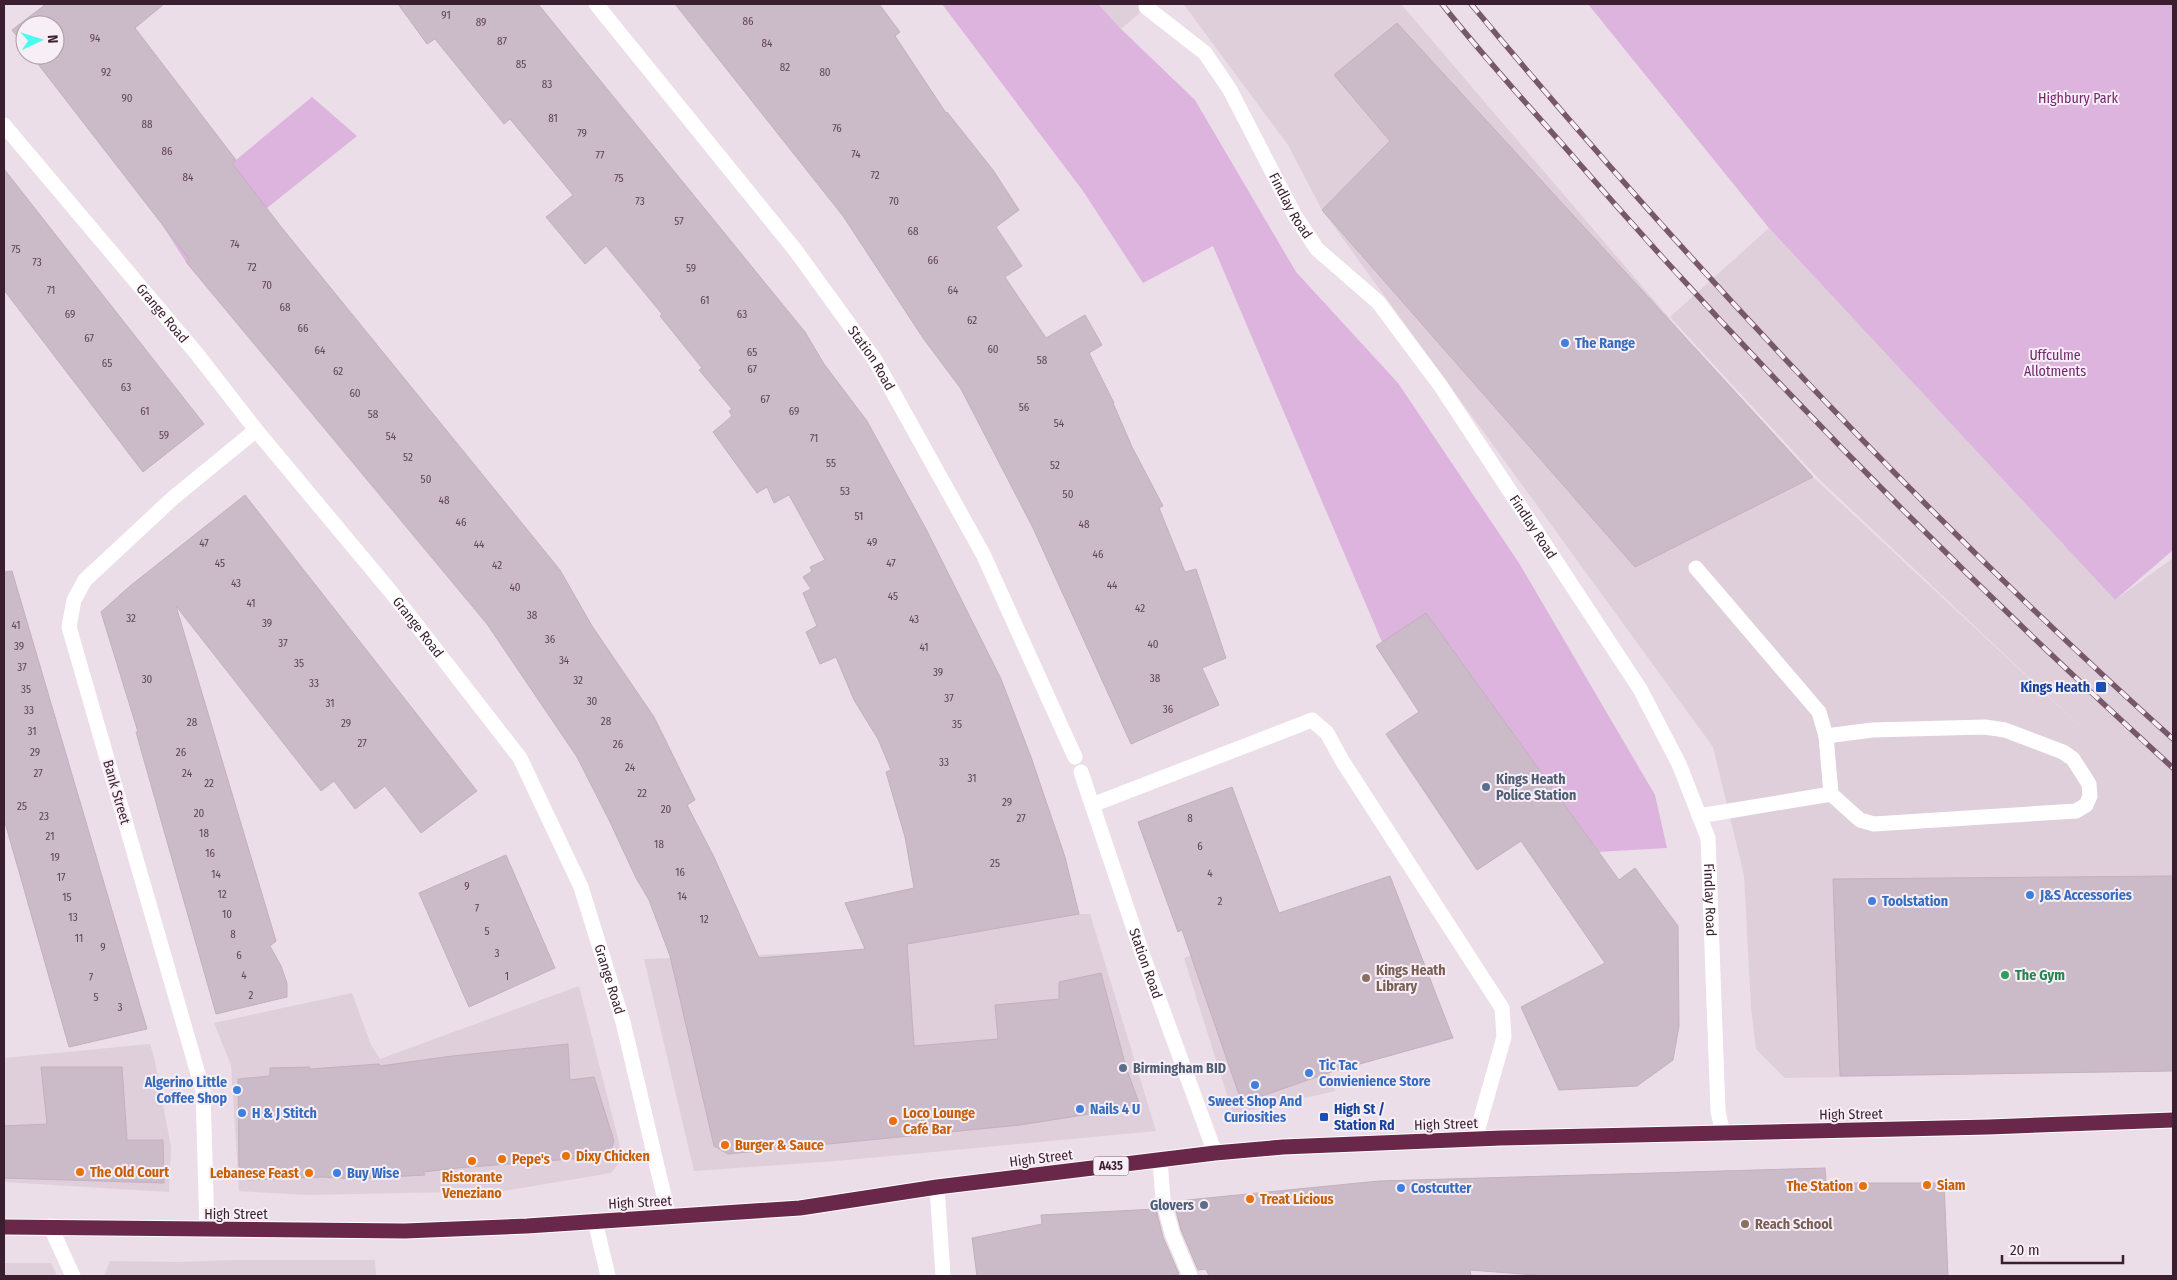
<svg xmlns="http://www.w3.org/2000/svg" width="2177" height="1280" viewBox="0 0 2177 1280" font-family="'Fira Sans Condensed',sans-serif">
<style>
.built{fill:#decfda}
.green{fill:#dcb4de}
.building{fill:#cbbac7;stroke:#c4b0bf}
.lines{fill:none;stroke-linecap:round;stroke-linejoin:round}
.highway-casing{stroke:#fff;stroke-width:17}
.lane{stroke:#fff;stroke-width:15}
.street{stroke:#fff;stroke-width:15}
.highway{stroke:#69284a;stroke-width:15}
.rail-casing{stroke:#77586a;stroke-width:5.5}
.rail{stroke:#f7eef6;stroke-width:4;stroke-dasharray:11;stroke-linecap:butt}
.shop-dot{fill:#3f7fe0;stroke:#f7eef6;stroke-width:2}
.transit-dot{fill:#1a4fb4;stroke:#f7eef6;stroke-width:2}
.service-dot{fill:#5c6f8a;stroke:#f7eef6;stroke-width:2}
.leisure-dot{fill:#2e9e5b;stroke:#f7eef6;stroke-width:2}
.education-dot{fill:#8d6e63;stroke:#f7eef6;stroke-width:2}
.food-dot{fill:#e8710a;stroke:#f7eef6;stroke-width:2}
.labels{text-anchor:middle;stroke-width:4;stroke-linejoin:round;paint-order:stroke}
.number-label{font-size:11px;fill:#5f4555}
.shield{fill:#f7eef6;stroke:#735c6b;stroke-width:1}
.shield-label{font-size:12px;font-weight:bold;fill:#3b1e2f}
.park-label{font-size:14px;fill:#74266f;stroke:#f7eef6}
.street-label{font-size:14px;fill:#3b1e2f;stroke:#f7eef6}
.shop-label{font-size:14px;font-weight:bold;fill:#366cbe;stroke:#f7eef6;text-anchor:start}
.transit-label{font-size:14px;font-weight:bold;fill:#164399;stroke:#f7eef6;text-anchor:end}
.service-label{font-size:14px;font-weight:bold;fill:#4e5e75;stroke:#f7eef6;text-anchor:start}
.education-label{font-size:14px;font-weight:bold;fill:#785e54;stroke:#f7eef6;text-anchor:start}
.leisure-label{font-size:14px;font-weight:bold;fill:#27864d;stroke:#f7eef6;text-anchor:start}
.food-label{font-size:14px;font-weight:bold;fill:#c56008;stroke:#f7eef6;text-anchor:start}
</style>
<rect width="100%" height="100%" fill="#ebdee8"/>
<!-- built -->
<g class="built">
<polygon points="1098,4 1150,4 1121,29"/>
<polygon points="1180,4 1401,4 1681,332 1813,477 2093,738 1818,478 1670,317 1769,228 2115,600 2173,558 2173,1071 1785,1078 1756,1049 1751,1007 1744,875 1713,747 1322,210 1288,145 1185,6"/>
<polygon points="1079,914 1090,914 1156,1131 836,1161 694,1171 644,959 865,951"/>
<polygon points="1283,919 1335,1091 1233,1114 1184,958"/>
<polygon points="579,986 623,1158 611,1173 503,1191 307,1195 239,1191 231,1065 214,1023 352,993 371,1045 380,1059"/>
<polygon points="150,1044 154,1057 171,1147 169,1192 4,1182 4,1058"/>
<polygon points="233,1260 375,1260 376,1276 104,1276 110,1261 179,1262"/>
<polygon points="4,1263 51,1263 57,1276 4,1276"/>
</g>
<!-- green -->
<g class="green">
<polygon points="942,4 1098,4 1121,29 1195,100 1296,272 1398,383 1519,563 1655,795 1667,848 1597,852 1382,642 1213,246 1143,283 1083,191"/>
<polygon points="1588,4 2173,4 2173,550 2115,600 1769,228"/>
<polygon points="312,97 357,136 267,208 260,201 186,262 159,220 236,160"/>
</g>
<!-- building -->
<g class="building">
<polygon points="46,4 164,4 135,28 236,160 232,163 282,228 560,570 592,626 654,717 695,800 687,805 714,857 759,958 865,949 845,903 914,888 905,837 886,772 891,770 878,739 854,700 836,657 820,664 806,632 817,626 803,593 811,589 803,577 812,571 810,567 825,560 789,495 774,503 767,487 757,493 713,432 732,416 729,411 732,409 699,370 702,368 660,316 662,314 606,246 585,264 546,217 573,195 510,119 504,124 435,39 427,44 398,4 538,4 805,332 824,364 867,421 926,529 1001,679 1031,757 1065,857 1079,914 907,944 914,1046 998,1039 995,1005 1059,999 1059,982 1101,973 1126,1067 1140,1106 1020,1125 728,1154 714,1146 670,956 649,900 636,878 610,822 577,757 487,624 186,262 189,259 31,55 55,55 55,25 25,25 25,47 12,30"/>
<polygon points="675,4 879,4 900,32 895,36 946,113 947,112 993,170 1019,210 996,227 1022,266 1005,277 1046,338 1085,315 1102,345 1089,353 1114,403 1113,403 1132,447 1163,506 1159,508 1185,572 1196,569 1226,658 1202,668 1219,705 1131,744 1033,528 961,389 923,338 843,216"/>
<polygon points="1397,23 1813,477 1635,567 1322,210 1390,141 1334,75"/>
<polygon points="4,169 204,424 143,472 4,290"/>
<polygon points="245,495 477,791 421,833 385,786 355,809 334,781 321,791 176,606 276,941 270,946 281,966 287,983 287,997 216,1014 136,732 138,732 101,612 130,586"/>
<polygon points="12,571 147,1029 69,1047 4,819 4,572"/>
<polygon points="1426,613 1619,880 1635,868 1678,926 1679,1026 1673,1060 1637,1086 1559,1090 1521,1007 1605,963 1521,841 1477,870 1386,734 1419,712 1376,646"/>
<polygon points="1232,787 1279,913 1390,876 1453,1038 1331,1072 1242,1103 1182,930 1178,932 1138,822"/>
<polygon points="506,855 555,968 469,1007 419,893"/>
<polygon points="2173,876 2173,1071 1840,1076 1833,879"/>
<polygon points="568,1044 570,1080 594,1077 614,1141 609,1156 457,1168 423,1172 425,1175 353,1179 323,1177 248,1180 239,1166 238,1079 270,1076 270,1068 309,1067 310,1069 379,1064 380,1066 452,1056"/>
<polygon points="41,1067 122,1067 127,1140 163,1140 164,1183 4,1178 4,1126 47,1124"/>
<polygon points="1825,1168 1826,1183 1944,1183 1948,1276 1548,1276 1470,1270 1471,1276 1209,1276 1206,1269 1198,1270 1181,1230 1175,1207 1182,1207 1187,1200 1379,1181"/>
<polygon points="1156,1209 1163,1237 1179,1274 1169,1276 977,1276 972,1238 1042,1224 1041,1215"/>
</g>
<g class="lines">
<!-- highway casing -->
<g class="highway-casing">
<polyline id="highway" points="4,1227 405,1231 527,1226 800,1208 937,1187 1215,1153 1283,1147 1501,1138 1989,1127 2173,1120"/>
</g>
<!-- lane -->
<g class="lane">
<polyline points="1696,568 1819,712 1826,736 1831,794 1699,816"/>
<polyline points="1826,736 1872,730 1985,727 2005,730 2063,752 2073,759 2089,784 2090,796 2086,805 2076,811 1874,824 1860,820 1831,794"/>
<polyline points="1092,805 1312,720 1327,733 1343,762 1502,1008 1504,1037 1475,1139"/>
<polyline points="937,1187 943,1276"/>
<polyline points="595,1221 608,1276"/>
</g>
<!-- street -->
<g class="street">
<path id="s1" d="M 596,4 L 796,251 L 875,360 L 983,554 L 1075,757"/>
<path id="s2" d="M 1146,7 L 1205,53 L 1230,90 L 1295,216 L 1317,249 L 1378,302 L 1440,385 L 1640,689 L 1679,764 L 1708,838 L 1718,1111 L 1723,1134"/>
<path id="s3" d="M 4,125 L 197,354 L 256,430 L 391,592 L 520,758 L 581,887 L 623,1022 L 669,1217"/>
<path id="s4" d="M 1081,772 L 1142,953 L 1215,1153"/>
<polyline points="1160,1161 1163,1199 1172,1233 1190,1276"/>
<polyline points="50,1226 73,1276"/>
<polyline points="207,1230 203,1091 69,627 74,600 85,580 173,498 256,430"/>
</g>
<!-- highway -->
<use href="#highway" class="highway"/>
<!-- rail casing -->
<g class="rail-casing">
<g id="rail">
<path d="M 1442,4 C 1484,58 1532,109 1577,161 C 1763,375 1964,577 2173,768"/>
<path d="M 1471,4 C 1688,264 1921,513 2173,739"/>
</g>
</g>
<!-- rail -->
<use href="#rail" class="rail"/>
</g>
<!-- markers -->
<g class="shop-dot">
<circle cx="1565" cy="343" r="5"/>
<circle cx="2030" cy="895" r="5"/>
<circle cx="1872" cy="901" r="5"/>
<circle cx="1309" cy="1073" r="5"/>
<circle cx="1255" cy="1085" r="5"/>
<circle cx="237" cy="1090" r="5"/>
<circle cx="1080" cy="1109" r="5"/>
<circle cx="242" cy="1113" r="5"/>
<circle cx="337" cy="1173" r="5"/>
<circle cx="1401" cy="1188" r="5"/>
</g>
<g class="transit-dot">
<rect x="2095" y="681" width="12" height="12" rx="2.5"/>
<rect x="1319" y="1112" width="10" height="10" rx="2.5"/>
</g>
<g class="service-dot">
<circle cx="1486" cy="787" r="5"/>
<circle cx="1123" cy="1068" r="5"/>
<circle cx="1204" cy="1205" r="5"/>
</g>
<circle class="leisure-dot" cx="2005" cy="975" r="5"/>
<g class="education-dot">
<circle cx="1366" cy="978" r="5"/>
<circle cx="1745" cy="1224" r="5"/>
</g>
<g class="food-dot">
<circle cx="893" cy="1121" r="5"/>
<circle cx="725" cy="1145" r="5"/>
<circle cx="566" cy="1156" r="5"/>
<circle cx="502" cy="1159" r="5"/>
<circle cx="472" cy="1161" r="5"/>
<circle cx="80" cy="1172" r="5"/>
<circle cx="309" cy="1173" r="5"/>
<circle cx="1927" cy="1185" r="5"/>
<circle cx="1863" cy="1186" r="5"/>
<circle cx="1250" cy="1199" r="5"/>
</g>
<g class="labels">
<!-- number labels -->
<g class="number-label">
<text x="446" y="19">91</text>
<text x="748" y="25">86</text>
<text x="481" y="26">89</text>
<text x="95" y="42">94</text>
<text x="502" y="45">87</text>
<text x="767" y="47">84</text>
<text x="521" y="68">85</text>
<text x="785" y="71">82</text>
<text x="106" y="76">92</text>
<text x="825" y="76">80</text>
<text x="547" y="88">83</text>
<text x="127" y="102">90</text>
<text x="553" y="122">81</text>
<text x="147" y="128">88</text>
<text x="837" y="132">76</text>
<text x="582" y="137">79</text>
<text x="167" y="155">86</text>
<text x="856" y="158">74</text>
<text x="600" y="159">77</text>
<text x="875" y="179">72</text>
<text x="188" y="181">84</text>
<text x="619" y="182">75</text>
<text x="640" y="205">73</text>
<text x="894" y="205">70</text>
<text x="679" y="225">57</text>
<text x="913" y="235">68</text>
<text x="235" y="248">74</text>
<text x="16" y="253">75</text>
<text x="933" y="264">66</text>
<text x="37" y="266">73</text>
<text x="252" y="271">72</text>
<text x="691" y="272">59</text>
<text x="267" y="289">70</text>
<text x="51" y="294">71</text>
<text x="953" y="294">64</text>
<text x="705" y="304">61</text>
<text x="285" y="311">68</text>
<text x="70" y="318">69</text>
<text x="742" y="318">63</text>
<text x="972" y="324">62</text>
<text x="303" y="332">66</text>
<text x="89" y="342">67</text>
<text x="993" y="353">60</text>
<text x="320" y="354">64</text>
<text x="752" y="356">65</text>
<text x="1042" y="364">58</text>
<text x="107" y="367">65</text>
<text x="752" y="373">67</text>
<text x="338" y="375">62</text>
<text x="126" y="391">63</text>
<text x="355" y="397">60</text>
<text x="765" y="403">67</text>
<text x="1024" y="411">56</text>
<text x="145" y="415">61</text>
<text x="794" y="415">69</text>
<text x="373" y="418">58</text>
<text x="1059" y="427">54</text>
<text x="164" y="439">59</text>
<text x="391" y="440">54</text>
<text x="814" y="442">71</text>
<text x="408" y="461">52</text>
<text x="831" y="467">55</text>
<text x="1055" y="469">52</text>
<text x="426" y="483">50</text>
<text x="845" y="495">53</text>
<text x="1068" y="498">50</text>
<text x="444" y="504">48</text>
<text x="859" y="520">51</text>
<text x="461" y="526">46</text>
<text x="1084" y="528">48</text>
<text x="872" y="546">49</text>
<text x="204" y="547">47</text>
<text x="479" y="548">44</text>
<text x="1098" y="558">46</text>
<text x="220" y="567">45</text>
<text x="891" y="567">47</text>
<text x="497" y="569">42</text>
<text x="236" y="587">43</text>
<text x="1112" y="589">44</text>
<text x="515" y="591">40</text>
<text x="893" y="600">45</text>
<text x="251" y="607">41</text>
<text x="1140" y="612">42</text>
<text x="532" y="619">38</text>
<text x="131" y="622">32</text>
<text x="914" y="623">43</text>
<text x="267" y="627">39</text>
<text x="16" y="629">41</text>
<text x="550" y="643">36</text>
<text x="283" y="647">37</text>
<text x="1153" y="648">40</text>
<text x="19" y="650">39</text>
<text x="924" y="651">41</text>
<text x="564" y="664">34</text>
<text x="299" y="667">35</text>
<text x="22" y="671">37</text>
<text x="938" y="676">39</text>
<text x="1155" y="682">38</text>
<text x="147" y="683">30</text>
<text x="578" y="684">32</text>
<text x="314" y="687">33</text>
<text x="26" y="693">35</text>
<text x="949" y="702">37</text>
<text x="592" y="705">30</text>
<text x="330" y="707">31</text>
<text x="1168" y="713">36</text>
<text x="29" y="714">33</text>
<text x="606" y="725">28</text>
<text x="192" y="726">28</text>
<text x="346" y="727">29</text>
<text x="957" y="728">35</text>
<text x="32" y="735">31</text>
<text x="362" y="747">27</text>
<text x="618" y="748">26</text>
<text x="35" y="756">29</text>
<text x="181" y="756">26</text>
<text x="944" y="766">33</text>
<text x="630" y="771">24</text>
<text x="38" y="777">27</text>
<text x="187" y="777">24</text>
<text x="972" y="782">31</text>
<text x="209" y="787">22</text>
<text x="642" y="797">22</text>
<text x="1007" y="806">29</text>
<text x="22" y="810">25</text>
<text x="666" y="813">20</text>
<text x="199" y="817">20</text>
<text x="44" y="820">23</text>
<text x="1021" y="822">27</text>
<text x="1190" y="822">8</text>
<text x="204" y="837">18</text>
<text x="50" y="840">21</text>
<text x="659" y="848">18</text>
<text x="1200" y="850">6</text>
<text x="210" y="857">16</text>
<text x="55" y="861">19</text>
<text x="995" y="867">25</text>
<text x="680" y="876">16</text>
<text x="1210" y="877">4</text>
<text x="216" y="878">14</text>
<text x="61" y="881">17</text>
<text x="467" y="890">9</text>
<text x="222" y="898">12</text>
<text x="682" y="900">14</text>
<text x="67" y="901">15</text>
<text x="1220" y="905">2</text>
<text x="477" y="912">7</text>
<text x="227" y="918">10</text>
<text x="73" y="921">13</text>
<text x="704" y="923">12</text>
<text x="487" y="935">5</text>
<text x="233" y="938">8</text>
<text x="79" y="942">11</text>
<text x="103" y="951">9</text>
<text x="497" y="957">3</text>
<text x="239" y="959">6</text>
<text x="244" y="979">4</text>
<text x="507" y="980">1</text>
<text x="91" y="981">7</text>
<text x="251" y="999">2</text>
<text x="96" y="1001">5</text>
<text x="120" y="1011">3</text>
</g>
<!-- shield labels -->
<rect class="shield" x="1093.5" y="1156.5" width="35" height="19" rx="4"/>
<g class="shield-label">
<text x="1111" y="1170">A435</text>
</g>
<!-- park labels -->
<g class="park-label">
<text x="2078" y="103">Highbury Park</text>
<text x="2055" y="360">Uffculme<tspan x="2055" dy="16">Allotments</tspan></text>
</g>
<!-- street labels -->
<g class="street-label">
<text dy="5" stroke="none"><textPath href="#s2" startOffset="250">Findlay Road</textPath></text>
<text dy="5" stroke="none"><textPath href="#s3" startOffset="246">Grange Road</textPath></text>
<text dy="5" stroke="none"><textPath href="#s1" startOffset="449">Station Road</textPath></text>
<text dy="5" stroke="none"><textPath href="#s2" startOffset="655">Findlay Road</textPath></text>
<text dy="5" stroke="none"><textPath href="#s3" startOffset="651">Grange Road</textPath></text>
<text transform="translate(117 792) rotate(74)" y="5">Bank Street</text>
<text dy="5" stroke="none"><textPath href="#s2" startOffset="1075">Findlay Road</textPath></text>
<text dy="5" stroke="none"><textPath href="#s4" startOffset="202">Station Road</textPath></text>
<text dy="5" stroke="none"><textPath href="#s3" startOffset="1056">Grange Road</textPath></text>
<text transform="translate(1851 1114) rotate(-1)" y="5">High Street</text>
<text transform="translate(1446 1124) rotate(-2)" y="5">High Street</text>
<text transform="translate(1041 1158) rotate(-7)" y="5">High Street</text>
<text transform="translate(640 1202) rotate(-3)" y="5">High Street</text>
<text x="236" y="1219">High Street</text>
</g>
<!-- shop labels -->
<g class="shop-label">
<text x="1575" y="348">The Range</text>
<text x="2040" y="900">J&amp;S Accessories</text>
<text x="1882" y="906">Toolstation</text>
<text x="1319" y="1070">Tic Tac<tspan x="1319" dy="16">Convienience Store</tspan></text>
<text x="227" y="1087" text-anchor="end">Algerino Little<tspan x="227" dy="16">Coffee Shop</tspan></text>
<text x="1255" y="1106" text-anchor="middle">Sweet Shop And<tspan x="1255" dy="16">Curiosities</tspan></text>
<text x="1090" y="1114">Nails 4 U</text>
<text x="252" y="1118">H &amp; J Stitch</text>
<text x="347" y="1178">Buy Wise</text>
<text x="1411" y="1193">Costcutter</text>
</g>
<!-- transit labels -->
<g class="transit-label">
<text x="2090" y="692">Kings Heath</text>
<text x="1334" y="1114" text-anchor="start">High St /<tspan x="1334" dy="16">Station Rd</tspan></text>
</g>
<!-- service labels -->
<g class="service-label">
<text x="1496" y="784">Kings Heath<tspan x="1496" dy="16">Police Station</tspan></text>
<text x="1133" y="1073">Birmingham BID</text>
<text x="1194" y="1210" text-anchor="end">Glovers</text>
</g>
<!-- education labels -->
<g class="education-label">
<text x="1376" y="975">Kings Heath<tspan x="1376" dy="16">Library</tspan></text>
<text x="1755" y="1229">Reach School</text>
</g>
<!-- leisure labels -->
<g class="leisure-label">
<text x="2015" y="980">The Gym</text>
</g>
<!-- food labels -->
<g class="food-label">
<text x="903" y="1118">Loco Lounge<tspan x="903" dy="16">Café Bar</tspan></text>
<text x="735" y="1150">Burger &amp; Sauce</text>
<text x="576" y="1161">Dixy Chicken</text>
<text x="512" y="1164">Pepe's</text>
<text x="90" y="1177">The Old Court</text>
<text x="299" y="1178" text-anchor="end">Lebanese Feast</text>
<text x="472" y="1182" text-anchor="middle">Ristorante<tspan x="472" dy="16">Veneziano</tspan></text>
<text x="1937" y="1190">Siam</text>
<text x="1853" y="1191" text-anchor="end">The Station</text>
<text x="1260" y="1204">Treat Licious</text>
</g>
</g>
<!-- border -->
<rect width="2177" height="1280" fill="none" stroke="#3b1e2f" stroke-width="10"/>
<!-- north arrow -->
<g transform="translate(40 40) rotate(86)"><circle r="24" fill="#f7eef6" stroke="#ac9ba6"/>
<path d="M0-4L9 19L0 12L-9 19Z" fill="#4afcee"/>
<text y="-8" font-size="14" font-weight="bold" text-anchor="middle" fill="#3b1e2f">N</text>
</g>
<!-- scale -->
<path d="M2002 1255v8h121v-8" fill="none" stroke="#3b1e2f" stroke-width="2.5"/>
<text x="2010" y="1255" font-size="15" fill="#3b1e2f" stroke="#f7eef6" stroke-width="4" paint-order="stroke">20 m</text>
</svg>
